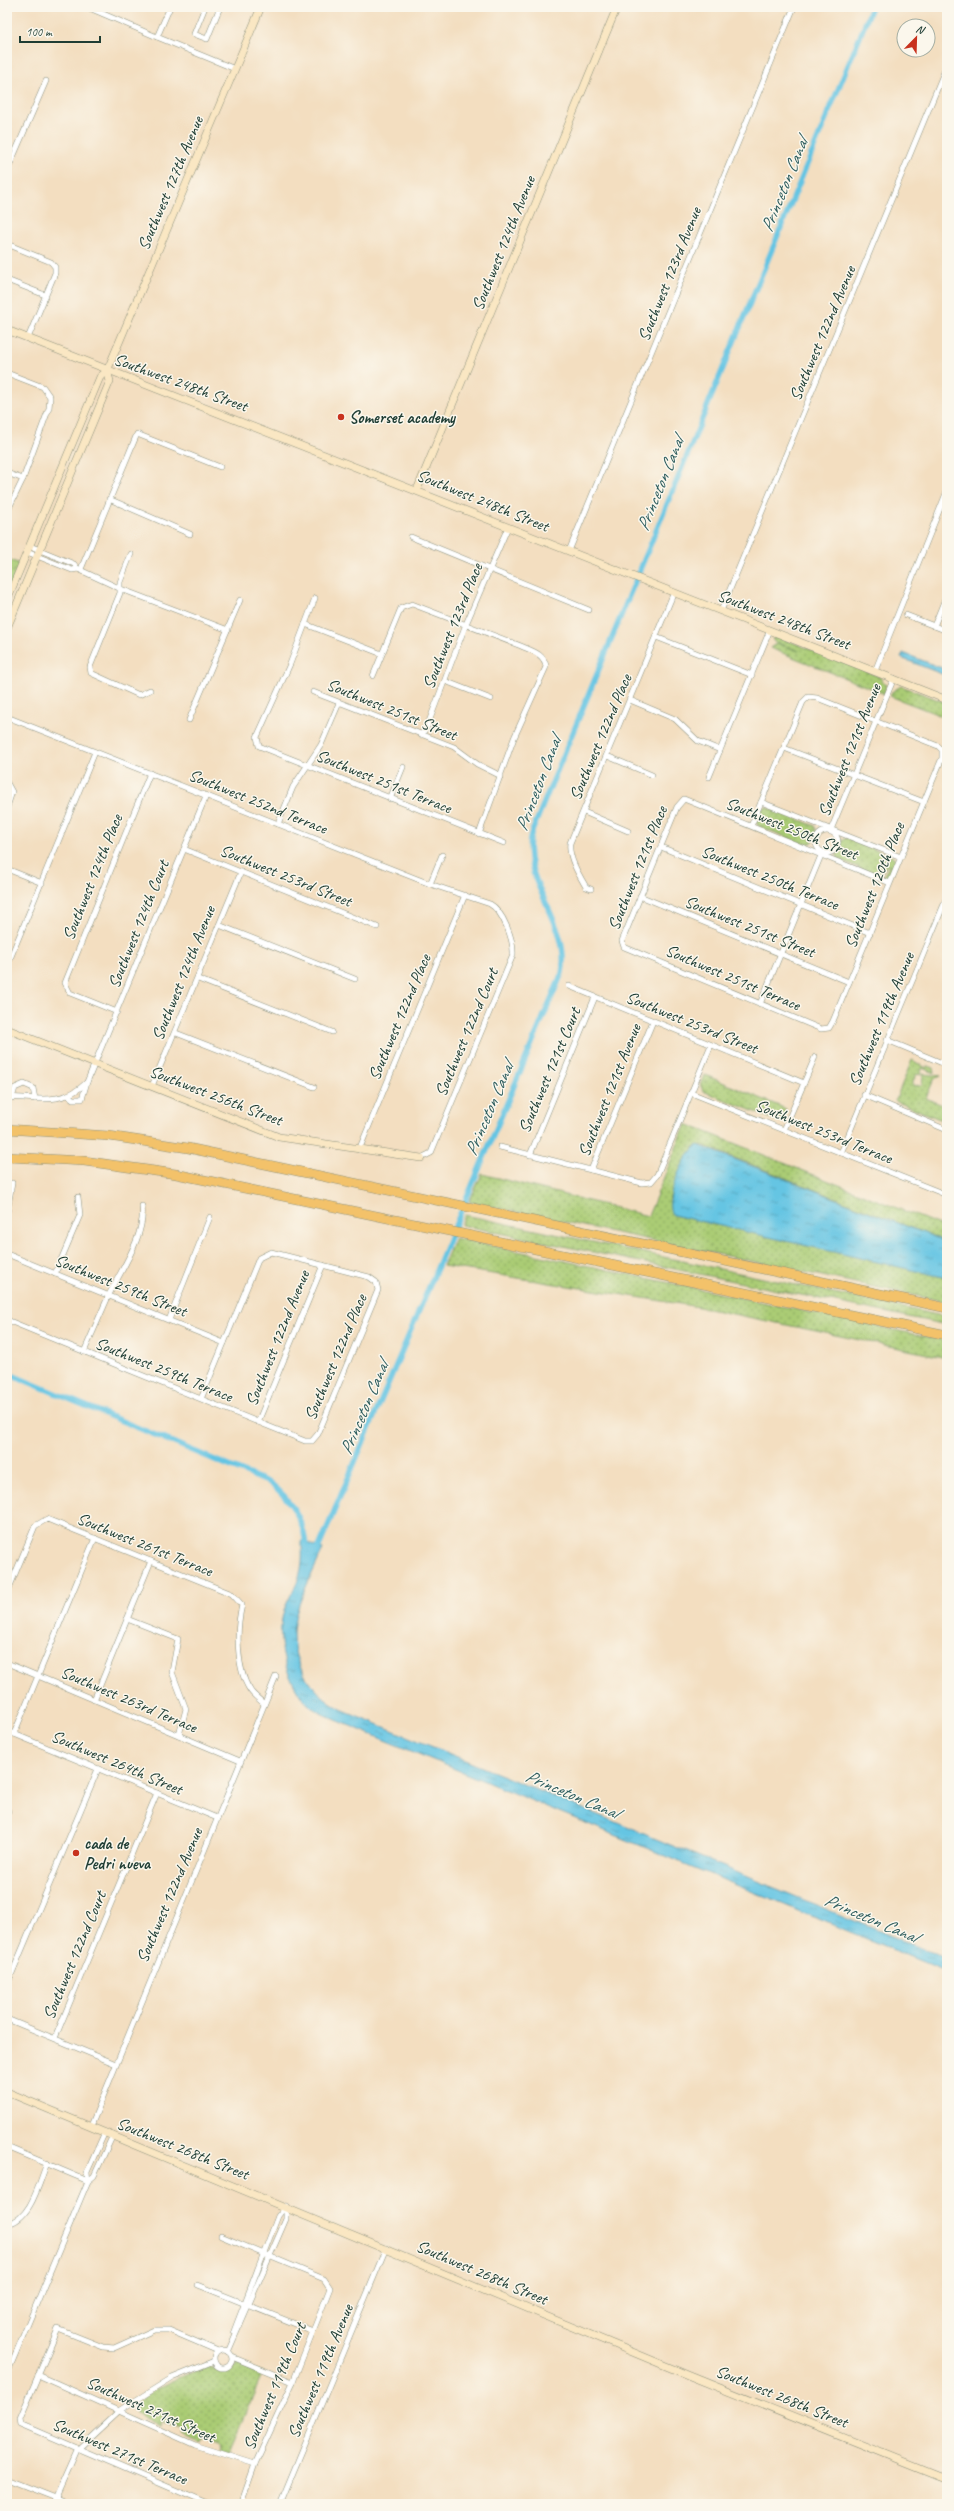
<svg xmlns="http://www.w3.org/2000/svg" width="954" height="2511" viewBox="0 0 954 2511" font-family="Caveat,sans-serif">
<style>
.grass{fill:url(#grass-dots);stroke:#648454}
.park{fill:url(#park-crowns);stroke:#648454}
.water{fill:url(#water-ripples);stroke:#42818c}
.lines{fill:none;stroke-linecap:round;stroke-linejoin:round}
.canal{stroke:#65c5e3;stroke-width:5.5}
.street-casing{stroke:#898e7a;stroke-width:6}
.secondary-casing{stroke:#898e7a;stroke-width:8}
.highway-casing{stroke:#898e7a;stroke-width:10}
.street{stroke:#fff;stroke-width:5}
.secondary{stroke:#fae7c3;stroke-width:7}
.highway{stroke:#f3c26a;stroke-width:9}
.poi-dot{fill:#c8321e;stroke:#fbf7ec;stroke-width:1.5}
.labels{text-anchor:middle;stroke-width:3;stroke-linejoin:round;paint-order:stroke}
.street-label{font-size:17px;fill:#1f3d34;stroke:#fbf7ec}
.poi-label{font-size:17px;font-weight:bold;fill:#1f3d34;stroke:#fbf7ec;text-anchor:start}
.water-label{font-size:18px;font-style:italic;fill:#305f60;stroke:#fbf7ec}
</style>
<defs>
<pattern id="grass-dots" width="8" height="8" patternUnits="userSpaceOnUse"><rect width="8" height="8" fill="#aacc74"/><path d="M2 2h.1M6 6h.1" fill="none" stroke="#8aa760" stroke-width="1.8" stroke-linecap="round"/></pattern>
<pattern id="park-crowns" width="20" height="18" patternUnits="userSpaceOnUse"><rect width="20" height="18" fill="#aacc74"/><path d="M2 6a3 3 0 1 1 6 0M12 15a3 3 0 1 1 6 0" fill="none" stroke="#8aa760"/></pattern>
<pattern id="water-ripples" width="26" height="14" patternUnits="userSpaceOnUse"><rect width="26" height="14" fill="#65c5e3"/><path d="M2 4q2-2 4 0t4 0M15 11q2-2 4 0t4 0" fill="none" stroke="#53a1b9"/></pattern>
</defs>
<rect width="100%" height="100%" fill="#fbf7ec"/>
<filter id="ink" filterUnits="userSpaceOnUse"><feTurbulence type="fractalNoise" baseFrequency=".025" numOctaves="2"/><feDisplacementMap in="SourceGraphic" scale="8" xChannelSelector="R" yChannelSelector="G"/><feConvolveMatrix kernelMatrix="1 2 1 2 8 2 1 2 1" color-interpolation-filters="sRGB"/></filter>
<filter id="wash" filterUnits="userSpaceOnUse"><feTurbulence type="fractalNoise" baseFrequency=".012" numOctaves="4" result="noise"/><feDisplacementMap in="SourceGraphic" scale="16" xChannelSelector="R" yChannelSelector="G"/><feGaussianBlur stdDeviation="0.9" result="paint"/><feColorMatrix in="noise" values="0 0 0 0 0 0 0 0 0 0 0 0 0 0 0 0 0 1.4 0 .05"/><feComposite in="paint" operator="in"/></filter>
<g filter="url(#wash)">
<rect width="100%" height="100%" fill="#f3dec0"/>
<!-- grass -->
<g class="grass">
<polygon points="779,637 880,677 886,685 885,694 770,648 777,643 799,651 774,642 772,638"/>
<polygon points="901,686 947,703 947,718 890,696 893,691"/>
<polygon points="767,807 815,826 817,833 814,837 811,835 810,837 814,838 813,842 806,845 758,826 756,821 761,809"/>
<path d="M 847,838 L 894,857 L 896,862 L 889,877 L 885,878 L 884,875 L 889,866 L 887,865 L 879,876 L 838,859 C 835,852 839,840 847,838 Z"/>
<polygon points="912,1060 926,1068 927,1066 933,1068 934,1073 922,1068 921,1075 917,1074 913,1081 913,1086 922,1085 923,1074 941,1076 934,1079 926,1098 947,1107 947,1122 895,1101"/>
<polygon points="705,1075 786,1109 782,1119 775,1120 703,1091 701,1086"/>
<polygon points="686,1124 947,1228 947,1242 702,1145 694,1147 681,1168 669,1200 673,1215 947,1278 947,1302 469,1202 482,1174 648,1216"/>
<polygon points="465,1215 947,1317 947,1325 461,1225"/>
<polygon points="455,1238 947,1341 947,1358 699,1307 443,1266"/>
<path d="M 239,2363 L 263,2373 L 228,2453 L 219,2450 L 221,2445 L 203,2438 L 201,2443 L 181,2435 L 183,2430 L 162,2421 L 160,2426 L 135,2412 C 135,2392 192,2372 209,2367 C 223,2374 228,2374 239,2363 Z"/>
</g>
<!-- park -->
<polygon class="park" points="7,559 20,564 7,594"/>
<!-- water -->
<g class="water">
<polygon points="903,653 947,670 947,676 901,658"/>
<path d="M 698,1145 L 947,1242 L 947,1278 L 673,1215 C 661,1205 685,1151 698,1145 Z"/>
<path d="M 302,1541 L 323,1549 C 314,1571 298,1600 294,1623 C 288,1661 311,1692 341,1709 L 947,1959 L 947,1972 L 336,1720 C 328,1716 318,1713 312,1707 C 288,1687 275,1645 283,1614 C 287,1599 298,1585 301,1569 C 303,1560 302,1550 302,1541 Z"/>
</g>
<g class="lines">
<!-- canal -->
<g class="canal">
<path d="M 7,1373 L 270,1483 C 291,1499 306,1523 306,1550"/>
<path d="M 316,1554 L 562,973 C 572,922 519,882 531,834 L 872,7"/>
</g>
</g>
</g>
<g filter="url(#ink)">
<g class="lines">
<!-- street casing -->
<g class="street-casing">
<g id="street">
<polyline points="87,7 157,37"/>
<polyline points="170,7 157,37 235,69"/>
<polyline points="205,7 194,34 207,39 220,7"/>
<polyline points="7,171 46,81"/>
<polyline points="7,244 51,262 55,267 55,273 28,338"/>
<polyline points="7,280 45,295"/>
<polyline points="7,373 43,387 50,397 49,408 23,479 7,512"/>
<polyline points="7,473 23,479"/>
<polyline points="109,499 190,534"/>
<polyline points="411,537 589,610"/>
<polyline points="30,546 74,564 78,569 121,589 228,630"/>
<polyline points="569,551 794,7"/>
<polyline points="27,552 72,570 78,569"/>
<polyline points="131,554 120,582 120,593 90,667 91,673 139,695 150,690"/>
<polyline points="81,569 137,434 220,467"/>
<polyline points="315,598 290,664 257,737 259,746 504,843"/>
<polyline points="721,611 947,65"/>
<polyline points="906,615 947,631"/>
<polyline points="305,624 382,654"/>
<polyline points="934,626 947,594"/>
<polyline points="656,637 752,675"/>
<polyline points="875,671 947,491"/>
<path d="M 373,676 L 401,608 L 412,604 L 521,646 C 532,651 545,654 546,667 L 514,738 L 479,834"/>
<polyline points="445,681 491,699"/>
<polyline points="313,692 454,747 477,764 501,776"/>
<polyline points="630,700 675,719 698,741 720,750"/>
<path d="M 7,717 L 430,884 L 490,904 C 503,911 514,940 513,955 L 431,1153 L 421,1158"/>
<polyline points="189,720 240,600"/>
<polyline points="421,735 427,727 466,624 508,527"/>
<polyline points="784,748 924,802"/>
<polyline points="607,756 652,775"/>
<polyline points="709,777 770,630"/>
<polyline points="7,783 12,792 7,807"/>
<polyline points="390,799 403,767"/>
<polyline points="761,802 901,857"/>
<polyline points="584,812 628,831"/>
<polyline points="278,824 293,787 321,745 339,703"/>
<polyline points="751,826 803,702 808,697 817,698 938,746 942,750 942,758 833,1021 829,1028 821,1029 624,947 622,941 677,807 684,799 890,883"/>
<circle cx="827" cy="842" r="11"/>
<polyline points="830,832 894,678"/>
<polyline points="661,847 870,933"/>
<polyline points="184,849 377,927"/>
<polyline points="7,869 42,883"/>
<polyline points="430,884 442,855"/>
<path d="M 591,889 L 586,887 C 579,875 568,857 570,843 L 674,592"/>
<polyline points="640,896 849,982"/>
<polyline points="219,925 355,979"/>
<polyline points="7,966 95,752"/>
<polyline points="198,979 332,1032"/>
<polyline points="569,986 804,1083"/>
<polyline points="760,1004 822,853"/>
<polyline points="117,1012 70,993 65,983 150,773"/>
<polyline points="176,1033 314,1087"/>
<polyline points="887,1040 947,1065"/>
<polyline points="152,1086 241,872"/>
<polyline points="691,1093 947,1195"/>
<polyline points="864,1095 947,1130"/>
<polyline points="69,1096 73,1099 82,1099 87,1082"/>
<path d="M 7,1097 C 37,1098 63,1106 87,1082 L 206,796"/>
<polyline points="12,1098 15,1088 24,1084 33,1088 35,1099"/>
<polyline points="784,1130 815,1057"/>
<polyline points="500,1147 642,1183 651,1182 657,1175 711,1045"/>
<polyline points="359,1150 465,895"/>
<polyline points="841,1153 947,897"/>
<polyline points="530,1155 595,997"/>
<polyline points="591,1170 653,1021"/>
<polyline points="7,1212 12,1183"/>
<polyline points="7,1254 224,1343"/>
<polyline points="55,1274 80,1215 78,1197"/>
<path d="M 7,1320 C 106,1361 206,1401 305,1441 L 312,1441 L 318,1434 L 378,1290 L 376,1282 L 369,1277 L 271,1252 L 259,1258 L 201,1399"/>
<polyline points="169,1320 210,1217"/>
<path d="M 84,1352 C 92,1334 100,1315 108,1297 C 120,1271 146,1236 142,1206"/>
<polyline points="258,1422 323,1265"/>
<path d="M 7,1593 L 35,1526 L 47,1519 L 232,1594 L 242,1605 C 236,1629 236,1669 250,1690 C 253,1695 259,1699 263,1703"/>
<polyline points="127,1619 178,1639 172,1672 186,1709 179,1735"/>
<polyline points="7,1663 240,1761"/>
<polyline points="94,1700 151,1561"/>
<polyline points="7,1731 217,1818"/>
<polyline points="14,1734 95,1538"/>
<polyline points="7,1810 8,1811"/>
<polyline points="7,1985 98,1769"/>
<polyline points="7,2019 116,2064"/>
<polyline points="55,2038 157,1793"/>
<polyline points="91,2126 276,1676"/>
<polyline points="7,2147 88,2181"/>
<polyline points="88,2181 87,2172 105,2132"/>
<path d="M 7,2224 C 31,2220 39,2183 47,2163"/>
<polyline points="221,2236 324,2279 330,2288 293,2382 255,2464 241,2504"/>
<polyline points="198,2285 313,2331"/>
<polyline points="234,2331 278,2216 286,2206"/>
<circle cx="223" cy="2359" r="9"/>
<polyline points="228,2352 286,2219 286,2207"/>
<polyline points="232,2357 293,2382"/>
<polyline points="7,2374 88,2181 94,2176 113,2135"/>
<polyline points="38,2375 195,2445 255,2464"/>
<polyline points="7,2479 71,2504"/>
<polyline points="53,2504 77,2450 120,2410 172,2378 214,2361"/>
<polyline points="208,2504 21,2424 20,2418 58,2329 103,2347 114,2348 154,2330 169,2330 218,2351"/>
<polyline points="280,2504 386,2248"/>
</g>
</g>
<!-- secondary casing -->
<g class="secondary-casing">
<g id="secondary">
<polyline points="7,330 947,700"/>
<polyline points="417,490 617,7"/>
<polyline points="7,600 100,377 107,371 261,7"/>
<polyline points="7,628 110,381 107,371"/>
<polyline points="7,1029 279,1137 421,1158"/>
<polyline points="7,2092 690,2376 947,2479"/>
</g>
</g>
<!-- highway casing -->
<g class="highway-casing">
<g id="highway">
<polyline points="7,1129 109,1136 188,1148 947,1308"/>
<polyline points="7,1157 84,1161 176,1174 947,1335"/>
</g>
</g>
<!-- street -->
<use href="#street" class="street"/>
<!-- secondary -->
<use href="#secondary" class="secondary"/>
<!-- highway -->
<use href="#highway" class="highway"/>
</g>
</g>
<!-- markers -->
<g class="poi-dot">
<circle cx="341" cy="417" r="4"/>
<circle cx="76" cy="1853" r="4"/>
</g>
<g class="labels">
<!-- street labels -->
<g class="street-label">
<text transform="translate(170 183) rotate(-67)" y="6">Southwest 127th Avenue</text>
<text transform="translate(503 243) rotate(-68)" y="6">Southwest 124th Avenue</text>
<text transform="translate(669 274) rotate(-68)" y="6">Southwest 123rd Avenue</text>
<text transform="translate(822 333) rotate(-67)" y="6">Southwest 122nd Avenue</text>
<text transform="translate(181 382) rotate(20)" y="6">Southwest 248th Street</text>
<text transform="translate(483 500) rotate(22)" y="6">Southwest 248th Street</text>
<text transform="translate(784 619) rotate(21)" y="6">Southwest 248th Street</text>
<text transform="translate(452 626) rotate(-68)" y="6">Southwest 123rd Place</text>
<text transform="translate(392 709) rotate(22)" y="6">Southwest 251st Street</text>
<text transform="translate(600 737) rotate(-67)" y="6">Southwest 122nd Place</text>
<text transform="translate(849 750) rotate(-68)" y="6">Southwest 121st Avenue</text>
<text transform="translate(384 781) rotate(22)" y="6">Southwest 251st Terrace</text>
<text transform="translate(258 801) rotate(22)" y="6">Southwest 252nd Terrace</text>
<text transform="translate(792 828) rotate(22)" y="6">Southwest 250th Street</text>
<text transform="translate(637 868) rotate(-68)" y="6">Southwest 121st Place</text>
<text transform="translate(286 875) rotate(22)" y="6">Southwest 253rd Street</text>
<text transform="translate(92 877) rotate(-68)" y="6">Southwest 124th Place</text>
<text transform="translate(770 877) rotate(22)" y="6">Southwest 250th Terrace</text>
<text transform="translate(874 885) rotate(-68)" y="6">Southwest 120th Place</text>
<text transform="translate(138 924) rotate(-68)" y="6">Southwest 124th Court</text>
<text transform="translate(750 926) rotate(22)" y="6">Southwest 251st Street</text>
<text transform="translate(183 973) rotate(-68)" y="6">Southwest 124th Avenue</text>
<text transform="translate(733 977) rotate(23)" y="6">Southwest 251st Terrace</text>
<text transform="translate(399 1017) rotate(-67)" y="6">Southwest 122nd Place</text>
<text transform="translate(881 1019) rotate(-67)" y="6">Southwest 119th Avenue</text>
<text transform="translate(692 1022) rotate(22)" y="6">Southwest 253rd Street</text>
<text transform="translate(466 1032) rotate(-67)" y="6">Southwest 122nd Court</text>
<text transform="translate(549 1070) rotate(-67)" y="6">Southwest 121st Court</text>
<text transform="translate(609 1090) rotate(-68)" y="6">Southwest 121st Avenue</text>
<text transform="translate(216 1095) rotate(21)" y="6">Southwest 256th Street</text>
<text transform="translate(824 1131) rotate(22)" y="6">Southwest 253rd Terrace</text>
<text transform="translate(121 1285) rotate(22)" y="6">Southwest 259th Street</text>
<text transform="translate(277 1338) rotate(-68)" y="6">Southwest 122nd Avenue</text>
<text transform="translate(335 1357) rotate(-67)" y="6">Southwest 122nd Place</text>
<text transform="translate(164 1369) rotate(22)" y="6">Southwest 259th Terrace</text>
<text transform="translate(145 1544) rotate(22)" y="6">Southwest 261st Terrace</text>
<text transform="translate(129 1699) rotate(23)" y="6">Southwest 263rd Terrace</text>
<text transform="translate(117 1762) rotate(23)" y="6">Southwest 264th Street</text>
<text transform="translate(169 1895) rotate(-67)" y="6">Southwest 122nd Avenue</text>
<text transform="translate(74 1955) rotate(-67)" y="6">Southwest 122nd Court</text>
<text transform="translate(183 2148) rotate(22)" y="6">Southwest 268th Street</text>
<text transform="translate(482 2272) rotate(23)" y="6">Southwest 268th Street</text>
<text transform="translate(320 2371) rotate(-67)" y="6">Southwest 119th Avenue</text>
<text transform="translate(274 2386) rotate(-67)" y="6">Southwest 119th Court</text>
<text transform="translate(782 2396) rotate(22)" y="6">Southwest 268th Street</text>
<text transform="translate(151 2409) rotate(24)" y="6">Southwest 271st Street</text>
<text transform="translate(120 2451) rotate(23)" y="6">Southwest 271st Terrace</text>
</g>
<!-- poi labels -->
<g class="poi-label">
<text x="349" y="423">Somerset academy</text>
<text x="84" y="1849">cada de<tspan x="84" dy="20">Pedri nueva</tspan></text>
</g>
<!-- water labels -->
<g class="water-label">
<text transform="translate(784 185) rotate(-68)" y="6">Princeton Canal</text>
<text transform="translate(660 484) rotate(-68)" y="6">Princeton Canal</text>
<text transform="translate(538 784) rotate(-69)" y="6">Princeton Canal</text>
<text transform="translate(489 1109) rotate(-67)" y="6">Princeton Canal</text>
<text transform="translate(364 1408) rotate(-67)" y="6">Princeton Canal</text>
<text transform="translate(572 1794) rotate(23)" y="6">Princeton Canal</text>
<text transform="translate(871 1918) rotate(23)" y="6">Princeton Canal</text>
</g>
</g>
<!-- margin -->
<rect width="954" height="2511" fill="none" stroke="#fbf7ec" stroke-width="24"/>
<!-- north arrow -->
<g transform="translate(916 38) rotate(23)"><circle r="19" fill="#fbf7ec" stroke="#a3ada2"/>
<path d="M0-3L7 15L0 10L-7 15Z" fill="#c8321e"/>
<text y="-6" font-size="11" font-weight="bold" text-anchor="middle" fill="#1f3d34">N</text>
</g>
<!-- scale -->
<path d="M20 36v6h80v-6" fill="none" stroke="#1f3d34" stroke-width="2"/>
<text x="26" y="36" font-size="12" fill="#1f3d34" stroke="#fbf7ec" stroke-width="3" paint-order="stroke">100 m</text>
</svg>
